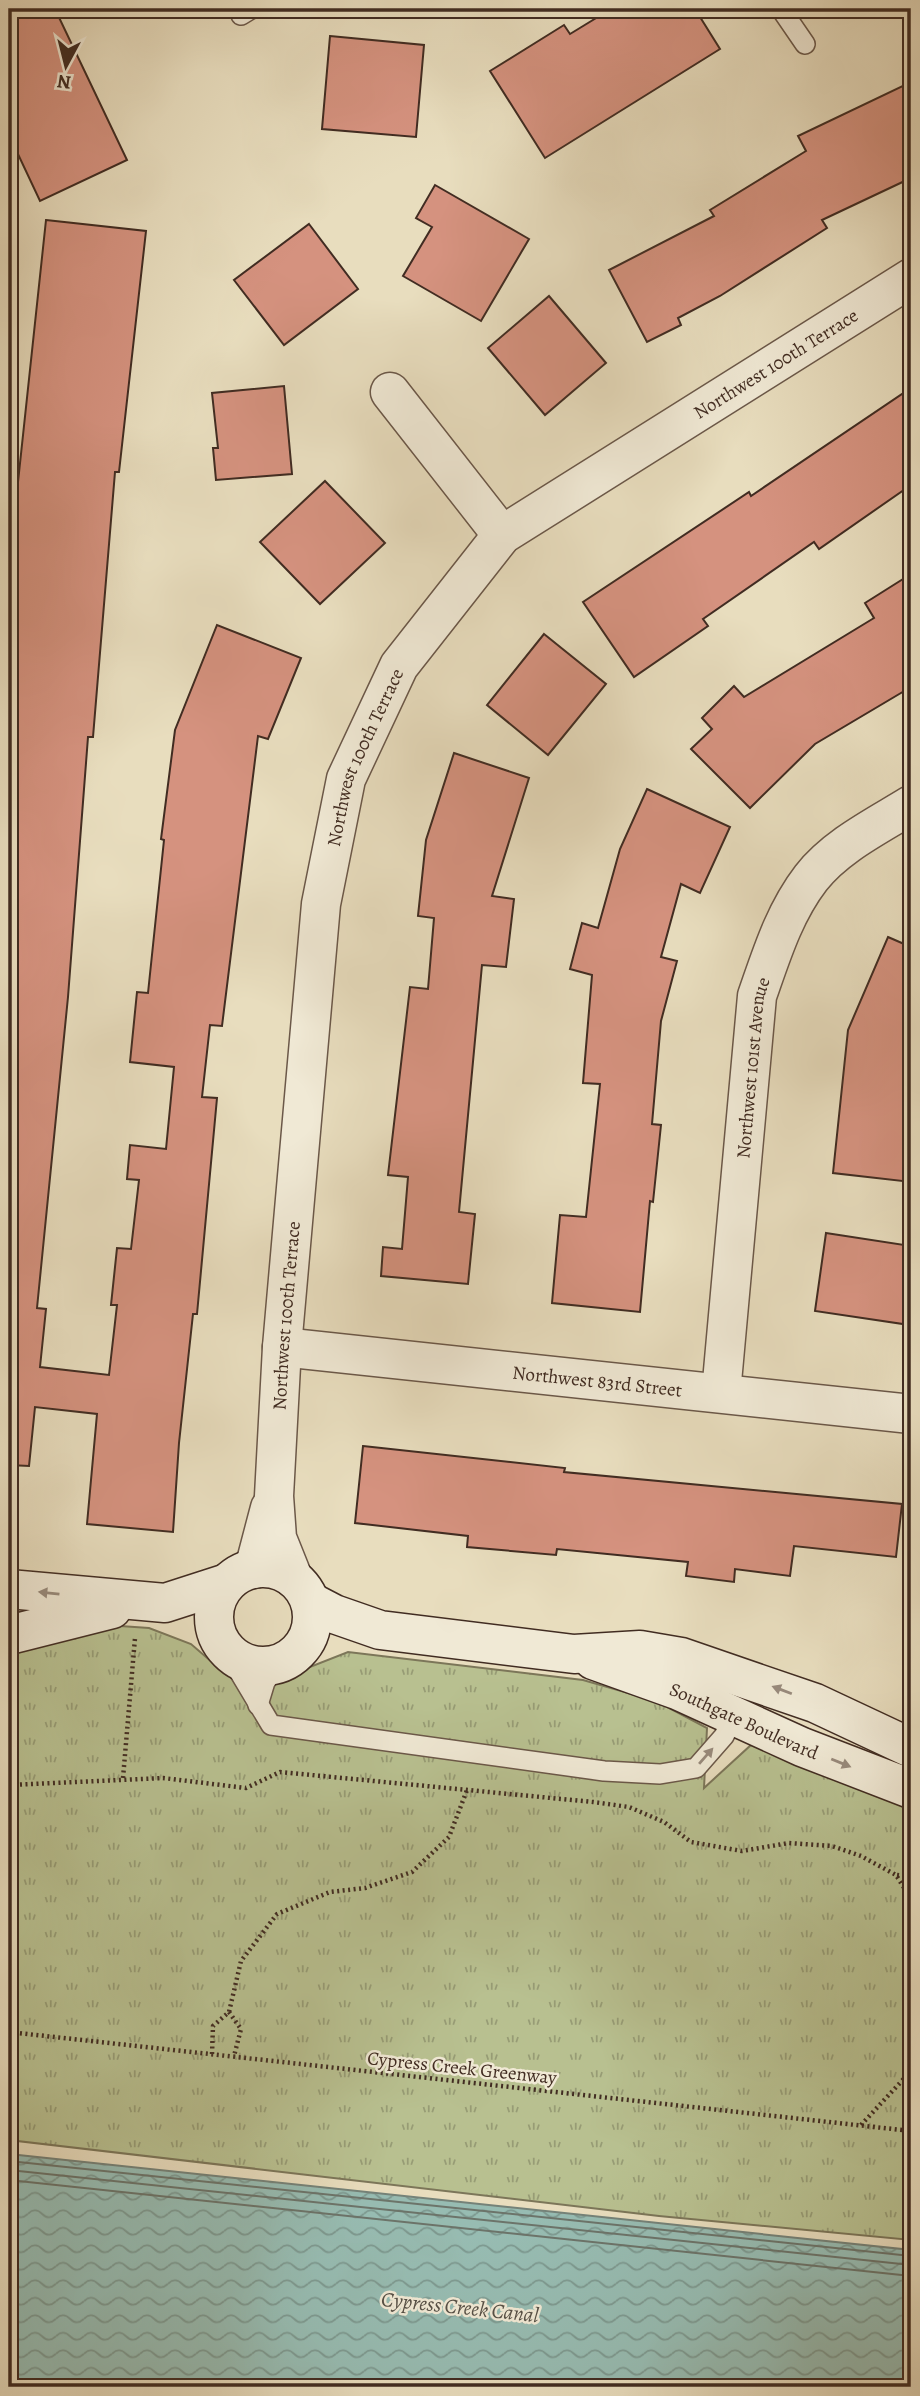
<svg xmlns="http://www.w3.org/2000/svg" width="920" height="2396" viewBox="0 0 920 2396" font-family="Alegreya,serif">
<style>
.grass{fill:url(#grass-tufts);stroke:#7c7659;stroke-width:2}
.water{fill:url(#water-waves);stroke:#758278;stroke-width:2}
.lines{fill:none;stroke-linecap:round;stroke-linejoin:round}
.shore{stroke:#6c746a;stroke-width:2}
.building{fill:#d5927f;stroke:#412c22;stroke-width:2}
.lane-casing{stroke:#6b5849;stroke-width:22}
.street-casing{stroke:#6b5849;stroke-width:41}
.secondary-casing{stroke:#412c22;stroke-width:41}
.path{stroke:#412c22;stroke-width:4.5;stroke-dasharray:2 3.5;stroke-linecap:butt}
.lane{stroke:#f0e9d5;stroke-width:19}
.street{stroke:#f0e9d5;stroke-width:38}
.secondary{stroke:#f0e9d5;stroke-width:38}
.oneway{fill:#988a7c}
.labels{text-anchor:middle;stroke-width:5;stroke-linejoin:round;paint-order:stroke}
.street-label{font-size:19px;fill:#412c22;stroke:#f0e9d5}
.water-label{font-size:21px;font-style:italic;fill:#565046;stroke:#f0e9d5}
</style>
<defs>
<pattern id="grass-tufts" width="24" height="20" patternUnits="userSpaceOnUse" patternTransform="scale(1.75)"><rect width="24" height="20" fill="#b8c090"/><path d="M3 7l-1-3M5 7V3M7 7l1-3M15 17l-1-3M17 17v-4M19 17l1-3" fill="none" stroke="#979c75"/></pattern>
<pattern id="water-waves" width="16" height="10" patternUnits="userSpaceOnUse" patternTransform="scale(1.75)"><rect width="16" height="10" fill="#97bcb2"/><path d="M0 5q4-4 8 0t8 0" fill="none" stroke="#7d9990"/></pattern>
</defs>
<rect width="100%" height="100%" fill="#e8ddbe"/>
<filter id="stains"><feTurbulence type="fractalNoise" baseFrequency=".00286" numOctaves="4"/><feColorMatrix values="0 0 0 0 .2 0 0 0 0 .09 0 0 0 0 .02 0 0 0 .5 -.17"/></filter>
<radialGradient id="worn" r=".72"><stop offset=".6" stop-color="#630" stop-opacity="0"/><stop offset="1" stop-color="#630" stop-opacity=".3"/></radialGradient>
<!-- grass -->
<polygon class="grass" points="91,1624 149,1628 191,1644 227,1675 282,1678 348,1652 583,1680 656,1701 707,1728 704,1788 751,1745 911,1805 911,2240 659,2216 9,2140 9,1647"/>
<!-- water -->
<polygon class="water" points="9,2154 911,2250 911,2387 9,2387"/>
<g class="lines">
<!-- shore -->
<g class="shore">
<polyline points="9,2161 911,2256"/>
<polyline points="9,2170 911,2265"/>
<polyline points="9,2180 911,2276"/>
</g>
</g>
<!-- building -->
<g class="building">
<polygon points="9,9 55,9 127,160 40,201 9,135"/>
<polygon points="611,9 695,9 720,49 545,158 490,71 564,25 570,34"/>
<polygon points="330,36 424,45 416,137 322,129"/>
<polygon points="911,82 911,178 822,220 827,228 720,296 678,318 681,325 647,342 609,270 714,216 710,210 806,151 798,136"/>
<polygon points="435,185 529,239 481,321 403,276 432,227 416,218"/>
<polygon points="46,220 146,231 119,472 115,472 93,737 88,737 68,997 37,1308 46,1309 40,1367 109,1375 117,1305 111,1305 117,1248 131,1249 139,1180 127,1179 130,1145 166,1149 174,1067 130,1062 137,992 148,993 164,840 161,839 175,730 217,625 301,658 268,739 258,736 222,1026 210,1025 202,1097 217,1098 197,1314 193,1314 179,1443 173,1532 87,1524 97,1414 35,1407 29,1466 9,1465 9,892 15,810 9,809 9,510 15,510"/>
<polygon points="309,224 358,289 284,345 234,280"/>
<polygon points="549,296 606,363 545,415 488,348"/>
<polygon points="284,386 292,474 216,480 213,448 218,448 212,393"/>
<polygon points="911,388 911,485 819,549 814,542 703,619 708,626 634,677 583,602 749,492 751,496"/>
<polygon points="325,481 385,543 320,604 260,542"/>
<polygon points="911,574 911,687 815,744 750,808 691,749 712,729 702,718 734,686 744,697 874,618 865,603"/>
<polygon points="544,634 606,684 548,755 487,705"/>
<polygon points="454,753 529,778 492,896 514,899 506,967 482,965 459,1212 475,1214 468,1284 381,1276 383,1247 402,1249 408,1177 388,1175 410,987 428,989 434,918 418,916 426,840"/>
<polygon points="647,789 730,827 700,893 681,884 661,957 677,961 661,1021 652,1124 661,1125 653,1202 650,1201 640,1312 552,1303 560,1215 586,1217 600,1084 583,1083 592,975 570,969 582,923 598,928 620,849"/>
<polygon points="888,937 911,947 911,1182 833,1173 848,1030"/>
<polygon points="826,1233 911,1246 903,1324 815,1311"/>
<polygon points="363,1446 565,1468 564,1472 902,1504 896,1557 794,1546 790,1576 735,1569 734,1582 686,1576 688,1562 557,1549 556,1555 467,1547 468,1536 355,1523"/>
</g>
<g class="lines">
<!-- lane casing -->
<g class="lane-casing">
<g id="lane">
<polyline points="781,9 805,44"/>
<polyline points="241,15 251,9"/>
<polyline points="228,1653 271,1725 604,1771 660,1774 696,1768 724,1736 735,1714"/>
<polyline points="258,1705 265,1682 276,1666"/>
</g>
</g>
<!-- street casing -->
<g class="street-casing">
<g id="street">
<polyline points="390,392 502,535"/>
<path id="s1" d="M 282,1347 L 911,1414"/>
<path id="s2" d="M 721,1393 L 757,996 C 771,956 784,913 811,878 C 836,846 877,826 911,805"/>
<polyline points="254,1569 270,1508"/>
<path id="s3" d="M 293,1578 L 277,1538 L 274,1496 L 282,1347 L 321,904 L 346,779 L 399,666 L 502,535 L 911,278"/>
</g>
</g>
<!-- secondary casing -->
<g class="secondary-casing">
<g id="secondary">
<circle cx="263" cy="1617" r="49"/>
<polyline points="9,1589 165,1603 227,1583"/>
<polyline points="311,1602 334,1614 380,1630 574,1654 640,1650 681,1657 815,1703 911,1748"/>
<polyline points="9,1635 112,1609"/>
<path id="s4" d="M 593,1660 L 677,1690 L 802,1747 L 911,1789"/>
</g>
</g>
<!-- path -->
<g class="path">
<polyline points="123,1778 135,1638"/>
<polyline points="9,1785 163,1778 246,1788 280,1772 593,1802 629,1807 664,1822 691,1842 742,1851 789,1843 832,1846 861,1856 896,1875 911,1899"/>
<polyline points="897,1875 911,1877"/>
<polyline points="229,2012 241,2029 234,2056"/>
<polyline points="9,2032 911,2131"/>
<polyline points="212,2054 213,2026 229,2012 241,1961 277,1914 330,1892 365,1888 412,1872 449,1837 467,1790"/>
<polyline points="861,2125 911,2071"/>
</g>
<!-- lane -->
<use href="#lane" class="lane"/>
<!-- street -->
<use href="#street" class="street"/>
<!-- secondary -->
<use href="#secondary" class="secondary"/>
</g>
<!-- one-way arrows -->
<defs><path id="oneway-solid" d="M-6-.8H1V-3.2L6.5 0L1 3.2V.8H-6Z" transform="scale(1.75)"/></defs>
<g class="oneway">
<use href="#oneway-solid" transform="translate(49 1593) rotate(-174)"/>
<use href="#oneway-solid" transform="translate(782 1690) rotate(-159)"/>
<use href="#oneway-solid" transform="translate(706 1756) rotate(-49)"/>
<use href="#oneway-solid" transform="translate(841 1763) rotate(22)"/>
</g>
<g class="labels">
<!-- street labels -->
<g class="street-label">
<text dy="7" stroke="none"><textPath href="#s3" startOffset="1421">Northwest 100th Terrace</textPath></text>
<text dy="7" stroke="none"><textPath href="#s3" startOffset="833">Northwest 100th Terrace</textPath></text>
<text dy="7" stroke="none"><textPath href="#s2" startOffset="327">Northwest 101st Avenue</textPath></text>
<text dy="7" stroke="none"><textPath href="#s3" startOffset="266">Northwest 100th Terrace</textPath></text>
<text dy="7" stroke="none"><textPath href="#s1" startOffset="317">Northwest 83rd Street</textPath></text>
<text dy="7" stroke="none"><textPath href="#s4" startOffset="163">Southgate Boulevard</textPath></text>
<text transform="translate(462 2067) rotate(6)" y="7">Cypress Creek Greenway</text>
</g>
<!-- water labels -->
<g class="water-label">
<text transform="translate(460 2307) rotate(6)" y="7">Cypress Creek Canal</text>
</g>
</g>
<!-- margin -->
<rect width="920" height="2396" fill="none" stroke="#e8ddbe" stroke-width="35"/>
<rect x="10" y="10" width="899" height="2375" fill="none" stroke="#412c22" stroke-width="3.5"/>
<rect x="18" y="18" width="885" height="2361" fill="none" stroke="#412c22" stroke-width="2"/>
<!-- north arrow -->
<g transform="translate(66 66) rotate(187)" stroke="#f0e9d5" stroke-width="5" paint-order="stroke">
<path d="M0-5L12 26L0 18L-12 26Z" fill="#412c22"/>
<text y="-10" font-size="19" font-weight="bold" text-anchor="middle" fill="#412c22">N</text>
</g>
<rect width="100%" height="100%" filter="url(#stains)"/>
<rect width="100%" height="100%" fill="url(#worn)"/>
</svg>
